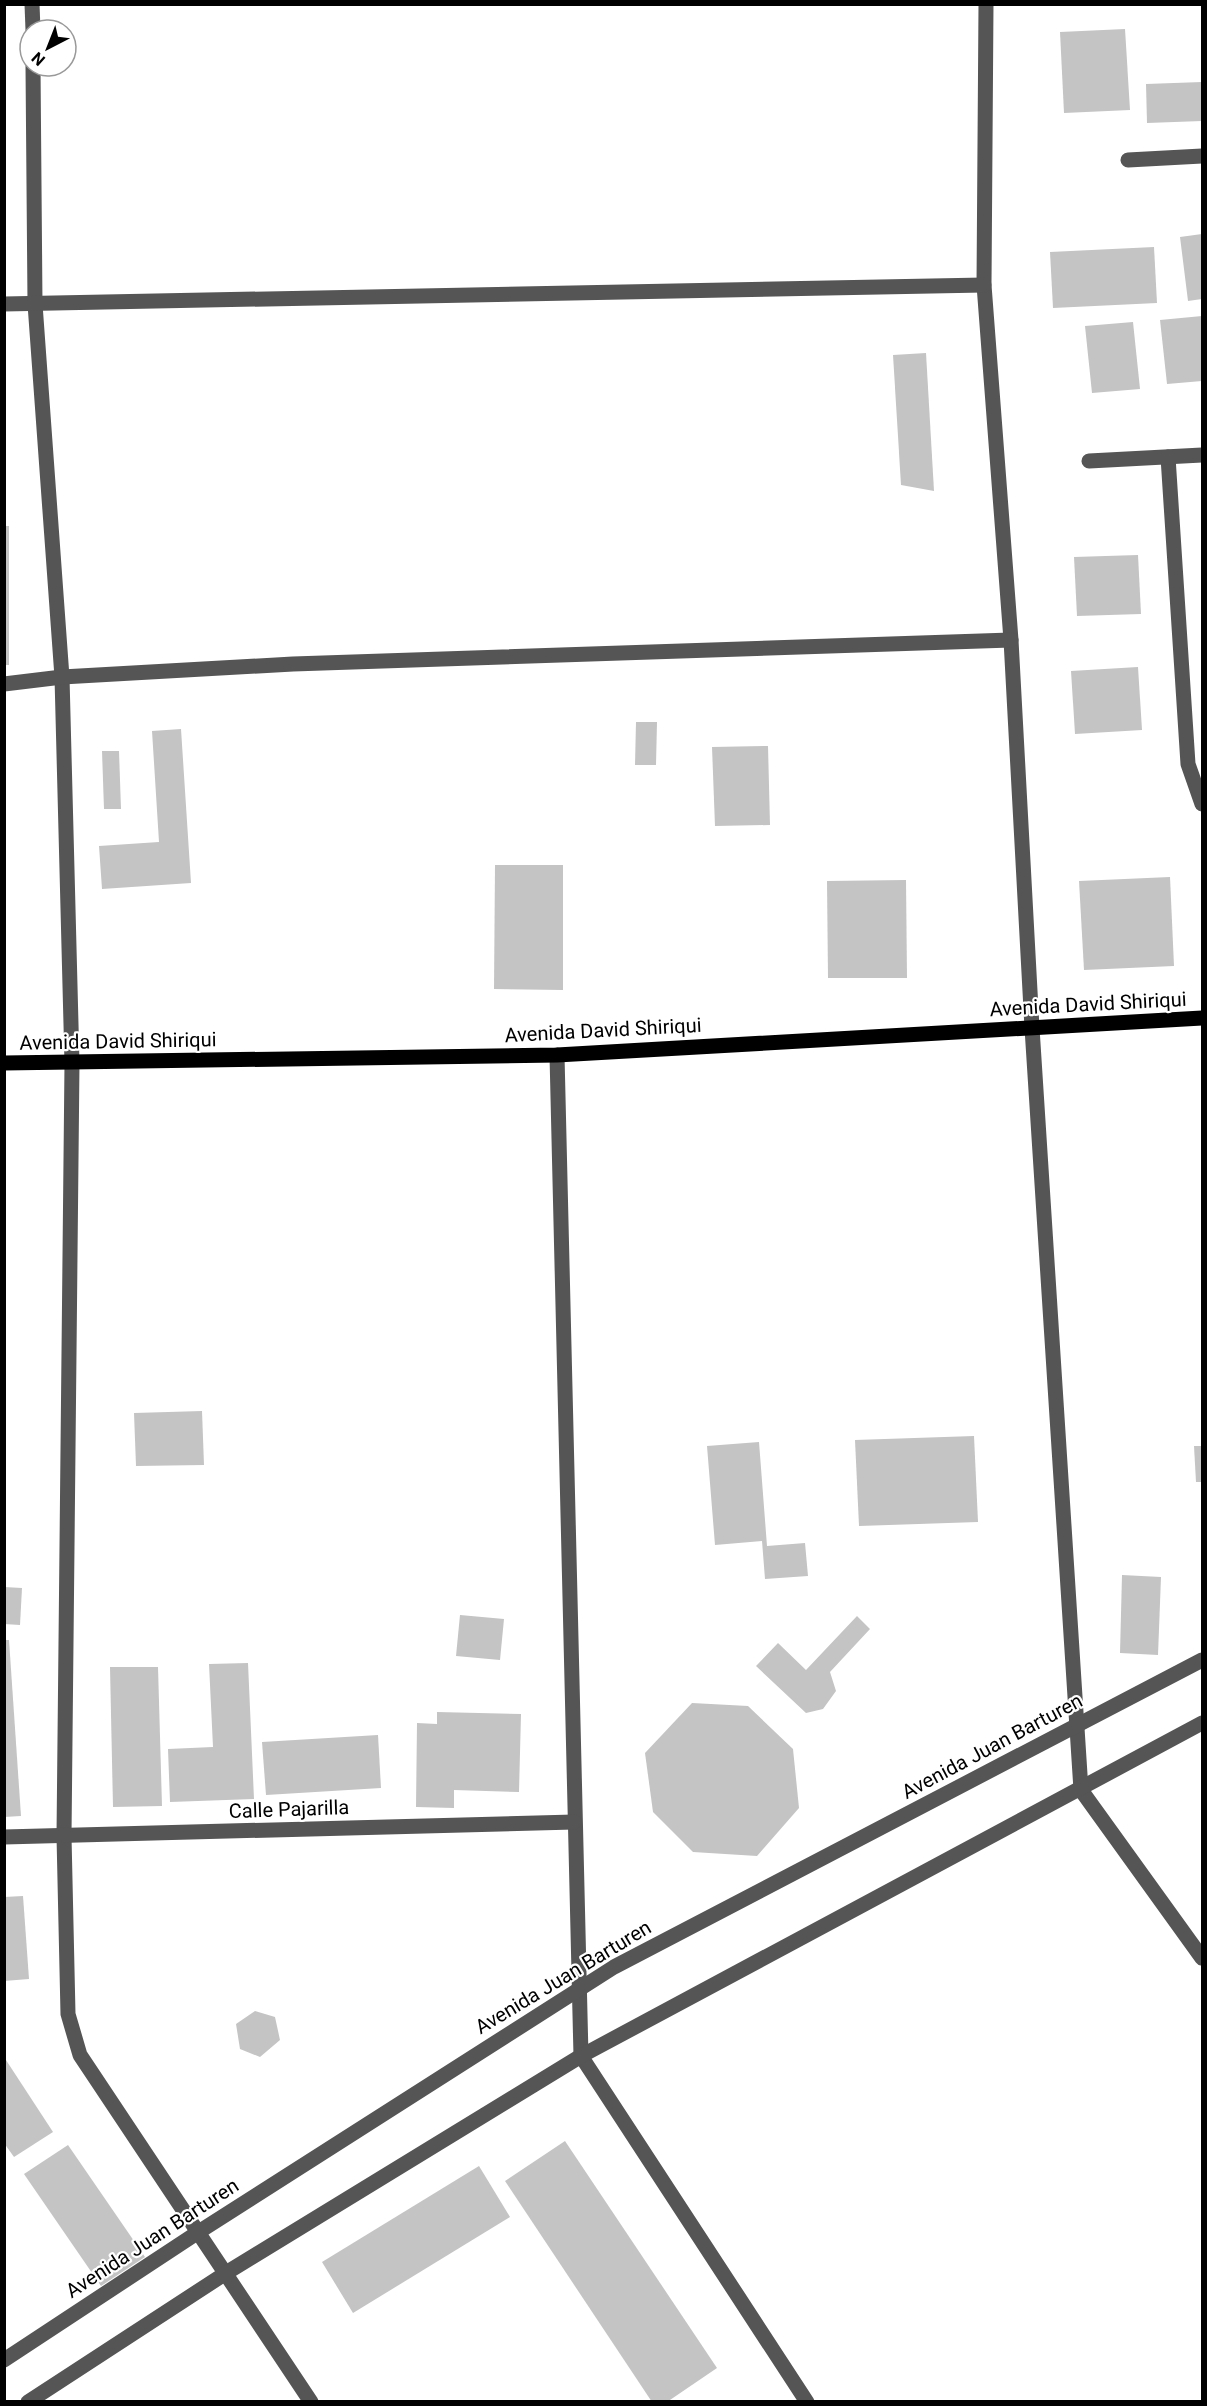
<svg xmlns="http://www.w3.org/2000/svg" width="1207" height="2406" viewBox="0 0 1207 2406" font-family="Roboto,sans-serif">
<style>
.building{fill:#c4c4c4}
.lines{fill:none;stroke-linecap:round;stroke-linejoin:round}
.minor{stroke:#555;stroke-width:15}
.major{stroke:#000;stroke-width:15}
.labels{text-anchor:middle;stroke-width:4.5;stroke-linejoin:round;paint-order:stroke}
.street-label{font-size:20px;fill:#000;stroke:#fff}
</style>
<rect width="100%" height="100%" fill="#fff"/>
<!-- building -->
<g class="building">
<polygon points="1125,29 1130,110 1064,113 1060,32"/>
<polygon points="1202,82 1202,121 1147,123 1146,84"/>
<polygon points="1202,234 1202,299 1188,301 1180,237"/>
<polygon points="1154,247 1157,303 1053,308 1050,252"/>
<polygon points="1202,316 1202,381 1167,384 1160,320"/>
<polygon points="1133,322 1140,389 1092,393 1085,326"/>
<polygon points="926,353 934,491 901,485 893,355"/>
<rect x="4" y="526" width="5" height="139"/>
<polygon points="1138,555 1141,614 1077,616 1074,557"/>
<polygon points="1138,667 1142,730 1075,734 1071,671"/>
<polygon points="636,722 657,722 656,765 635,765"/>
<polygon points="181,729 191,883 102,889 99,846 159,842 152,731"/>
<polygon points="768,746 770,825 715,826 712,747"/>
<polygon points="102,751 119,751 121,809 104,809"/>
<polygon points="495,865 563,865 563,990 494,989"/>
<polygon points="1170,877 1174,966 1084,970 1079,881"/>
<polygon points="906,880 907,978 828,978 827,881"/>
<polygon points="202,1411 204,1465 136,1466 134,1413"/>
<polygon points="974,1436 978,1522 859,1526 855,1440"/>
<polygon points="759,1442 767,1546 805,1543 808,1576 765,1579 762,1541 715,1545 707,1446"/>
<polygon points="1194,1446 1202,1446 1202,1482 1196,1482"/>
<polygon points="1122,1575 1161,1577 1158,1655 1120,1653"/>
<polygon points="4,1587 22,1588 20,1625 4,1624"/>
<polygon points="460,1615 504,1619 500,1660 456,1656"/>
<polygon points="857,1616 870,1629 830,1672 836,1691 823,1709 806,1713 756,1666 778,1643 806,1670"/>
<polygon points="4,1640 9,1640 21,1816 4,1817"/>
<polygon points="248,1663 254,1799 170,1802 168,1749 213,1747 209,1664"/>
<polygon points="110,1667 158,1667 162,1806 113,1807"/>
<polygon points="692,1703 748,1706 793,1749 799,1808 757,1856 693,1852 653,1812 645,1753"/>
<polygon points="437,1712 521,1714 519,1792 454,1790 454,1808 416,1807 417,1723 437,1724"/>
<polygon points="378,1735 381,1788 266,1795 262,1742"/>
<polygon points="23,1896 29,1979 4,1981 4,1897"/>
<polygon points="255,2011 275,2017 280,2040 260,2057 240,2049 236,2024"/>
<polygon points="4,2057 53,2132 14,2157 4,2143"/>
<polygon points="565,2141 717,2368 667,2402 652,2402 505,2181"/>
<polygon points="68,2145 145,2257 101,2286 24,2174"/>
<polygon points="479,2166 510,2217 353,2313 322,2262"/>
</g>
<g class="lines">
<!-- minor -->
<g class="minor">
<polyline points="32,4 33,30"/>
<polyline points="986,4 984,285 1011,640 1032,1028 1081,1790 1202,1958"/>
<polyline points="33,66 35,304 62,677 72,1063 64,1836 68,2014 80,2055 311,2402"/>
<polyline points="1128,160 1202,156"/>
<polyline points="4,304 984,285"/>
<polyline points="1168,457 1188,764 1202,804"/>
<polyline points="1089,461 1202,455"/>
<polyline points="4,684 62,677 293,664 1011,640"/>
<polyline points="557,1055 581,2056 807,2402"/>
<polyline points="4,1837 574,1822"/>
<polyline points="4,2360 197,2233 614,1967 1202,1660"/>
<polyline points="28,2402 226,2273 581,2056 1202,1723"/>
</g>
<!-- major -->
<polyline class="major" points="4,1063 557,1055 1202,1018"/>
</g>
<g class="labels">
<!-- street labels -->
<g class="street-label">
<text transform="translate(1088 1004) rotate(-3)" y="7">Avenida David Shiriqui</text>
<text transform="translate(603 1030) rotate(-3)" y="7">Avenida David Shiriqui</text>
<text transform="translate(118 1041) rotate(-1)" y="7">Avenida David Shiriqui</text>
<text transform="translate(992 1746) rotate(-28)" y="7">Avenida Juan Barturen</text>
<text transform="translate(289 1809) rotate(-2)" y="7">Calle Pajarilla</text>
<text transform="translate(563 1977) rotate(-31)" y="7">Avenida Juan Barturen</text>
<text transform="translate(152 2238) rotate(-33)" y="7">Avenida Juan Barturen</text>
</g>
</g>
<!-- border -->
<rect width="1207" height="2406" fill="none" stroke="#000000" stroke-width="12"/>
<!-- north arrow -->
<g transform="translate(48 48) rotate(222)"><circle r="28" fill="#ffffff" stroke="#999999" stroke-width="1.5"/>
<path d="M0-4.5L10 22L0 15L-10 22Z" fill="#000000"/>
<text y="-9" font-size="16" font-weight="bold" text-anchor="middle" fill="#000000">N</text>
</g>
</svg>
